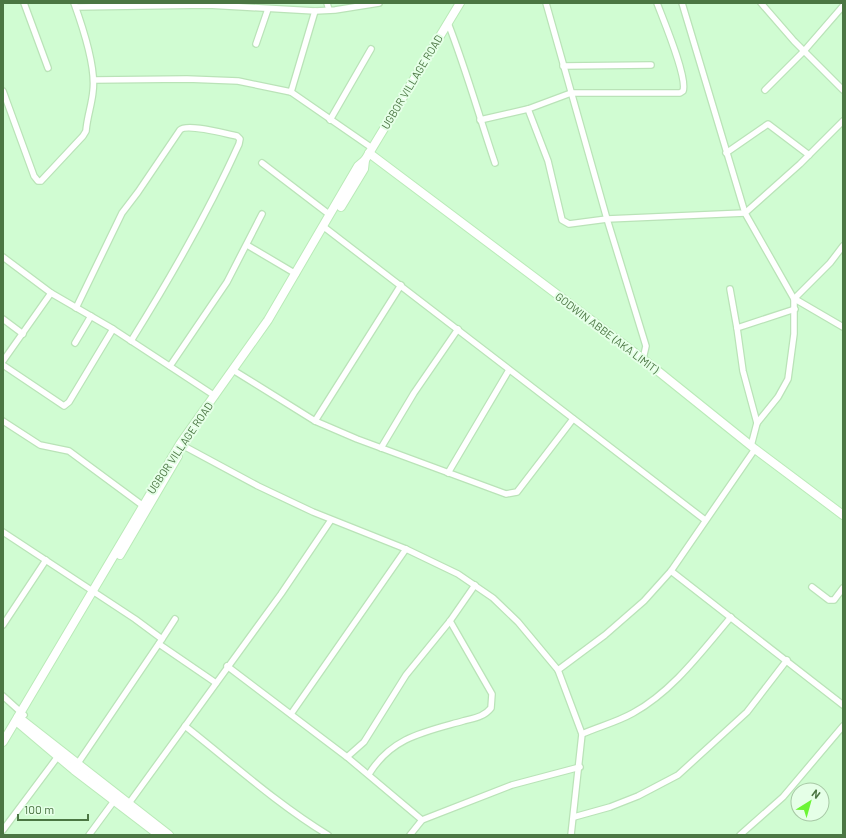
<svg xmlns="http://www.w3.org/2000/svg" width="846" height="838" viewBox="0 0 846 838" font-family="Barlow,sans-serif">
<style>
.residential{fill:#d0fcd2;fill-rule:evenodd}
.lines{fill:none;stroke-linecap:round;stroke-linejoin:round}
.street-casing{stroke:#bae3b8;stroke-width:8}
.secondary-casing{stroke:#baeab8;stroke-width:10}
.street{stroke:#fff;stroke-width:5.5}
.secondary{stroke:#fff;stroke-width:8}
.labels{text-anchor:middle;stroke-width:4;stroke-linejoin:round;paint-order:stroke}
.street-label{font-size:11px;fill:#4b7643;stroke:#e5ffe7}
</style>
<rect width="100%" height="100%" fill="#dcfee0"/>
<!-- residential -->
<path class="residential" d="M 3,3 L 843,3 L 843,835 L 3,835 ZM 798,790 L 822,790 L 822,814 L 798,814 Z"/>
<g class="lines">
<!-- street casing -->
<g class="street-casing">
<g id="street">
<polyline points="24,3 48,68"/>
<polyline points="327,3 329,10"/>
<polyline points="546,3 607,219 646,346 643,359"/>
<polyline points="682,3 745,213 794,299"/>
<polyline points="761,3 794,41 843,90"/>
<polyline points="76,7 208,5 315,11 335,10 379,3"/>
<path d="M 448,23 C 466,69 479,116 495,163"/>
<polyline points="256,44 268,9"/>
<polyline points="563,66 651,65"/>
<polyline points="94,80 187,79 238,81 291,92 372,148"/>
<polyline points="765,90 804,51 843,6"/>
<path d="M 3,91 L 34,176 L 38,181 L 41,181 L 83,136 L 86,131 C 87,117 92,104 93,91 C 96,68 82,25 74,3"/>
<polyline points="291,92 315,11"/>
<polyline points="528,109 548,161 562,220 569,224 607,219 745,213 800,164 843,121"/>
<polyline points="330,120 371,49"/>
<path d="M 480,120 L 528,109 L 571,93 L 680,93 L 683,91 C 688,78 663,19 657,3"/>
<polyline points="726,153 768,124 809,155"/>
<polyline points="262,163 330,215"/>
<polyline points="324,227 705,520"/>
<polyline points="247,245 296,274"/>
<polyline points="3,257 51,293 113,329 215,396"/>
<polyline points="730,289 737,328"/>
<polyline points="795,299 843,327"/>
<path d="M 76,308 L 122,213 L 138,192 L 180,130 C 187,123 226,134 237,136 L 240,139 L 239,144 C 208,213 171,277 131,341"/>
<polyline points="3,319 23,334"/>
<polyline points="75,343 91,316"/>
<polyline points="3,361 51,293"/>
<polyline points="3,365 64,406 69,402 113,329"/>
<polyline points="170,366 227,282 262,214"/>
<polyline points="233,370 315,421 357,439 506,494 517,492 573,419"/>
<polyline points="3,421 40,445 69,451 142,505"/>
<polyline points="315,421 401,285"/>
<polyline points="757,423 743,371 737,328 795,309"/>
<polyline points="180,444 258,486 313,512 406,549 458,574 493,598 518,622 558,670 582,734 571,835"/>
<polyline points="751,446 757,423 778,397 788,379 794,334 794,299 830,263 843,246"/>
<polyline points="381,448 414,393 458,329"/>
<polyline points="755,449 671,571 843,705"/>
<polyline points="448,473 509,370"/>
<polyline points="3,532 135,619 162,639 76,766"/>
<polyline points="812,587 829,600 834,600 843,588"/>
<polyline points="3,625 46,560"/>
<polyline points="162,639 175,619"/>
<polyline points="159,644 216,683"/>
<polyline points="227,666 347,757 422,820"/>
<polyline points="558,670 605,635 644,601 671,571"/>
<polyline points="3,696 24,715"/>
<polyline points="291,714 406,549"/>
<path d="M 185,726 C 232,763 277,804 328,835"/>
<path d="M 582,734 C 598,727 617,722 633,713 C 673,691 702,651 731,617"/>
<polyline points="347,757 364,742 406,675 450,621 475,585"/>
<path d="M 369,774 C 392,737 424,732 463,721 C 474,718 484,717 491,708 L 492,694 L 450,621"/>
<polyline points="127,806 281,594 331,520"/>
<polyline points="574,817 610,807 638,796 678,775 747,712 787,660"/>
<polyline points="3,830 59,755"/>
<polyline points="89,835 114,801"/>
<polyline points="410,835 422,820 512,785 580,767"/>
<polyline points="740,835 783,797 843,726"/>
</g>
</g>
<!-- secondary casing -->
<g class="secondary-casing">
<g id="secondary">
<polyline points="369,153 643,359 755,449 843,515"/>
<polyline points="341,207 364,169 365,160"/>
<polyline points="120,555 178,456"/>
<polyline points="18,717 169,835"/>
<polyline points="16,721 74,770 159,835"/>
<polyline points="3,742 180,444 268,320 358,166 365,160 460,3"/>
</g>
</g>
<!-- street -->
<use href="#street" class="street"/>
<!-- secondary -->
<use href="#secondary" class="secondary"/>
</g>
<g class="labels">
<!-- street labels -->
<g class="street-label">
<text transform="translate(412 82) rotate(-59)" y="4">UGBOR VILLAGE ROAD</text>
<text transform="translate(607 333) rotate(37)" y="4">GODWIN ABBE (AKA LIMIT)</text>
<text transform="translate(180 448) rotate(-56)" y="4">UGBOR VILLAGE ROAD</text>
</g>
</g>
<!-- border -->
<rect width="846" height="838" fill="none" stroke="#4b7643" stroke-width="8"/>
<!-- north arrow -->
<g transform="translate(810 802) rotate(37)"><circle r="19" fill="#e5ffe7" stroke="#a7c8a5"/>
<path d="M0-3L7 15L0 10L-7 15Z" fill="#6cf535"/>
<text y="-6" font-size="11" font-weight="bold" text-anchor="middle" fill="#4b7643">N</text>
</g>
<!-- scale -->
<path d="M18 814v6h70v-6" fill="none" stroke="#4b7643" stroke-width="2"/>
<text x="24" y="814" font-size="12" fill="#4b7643" stroke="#e5ffe7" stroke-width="3" paint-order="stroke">100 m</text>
</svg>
